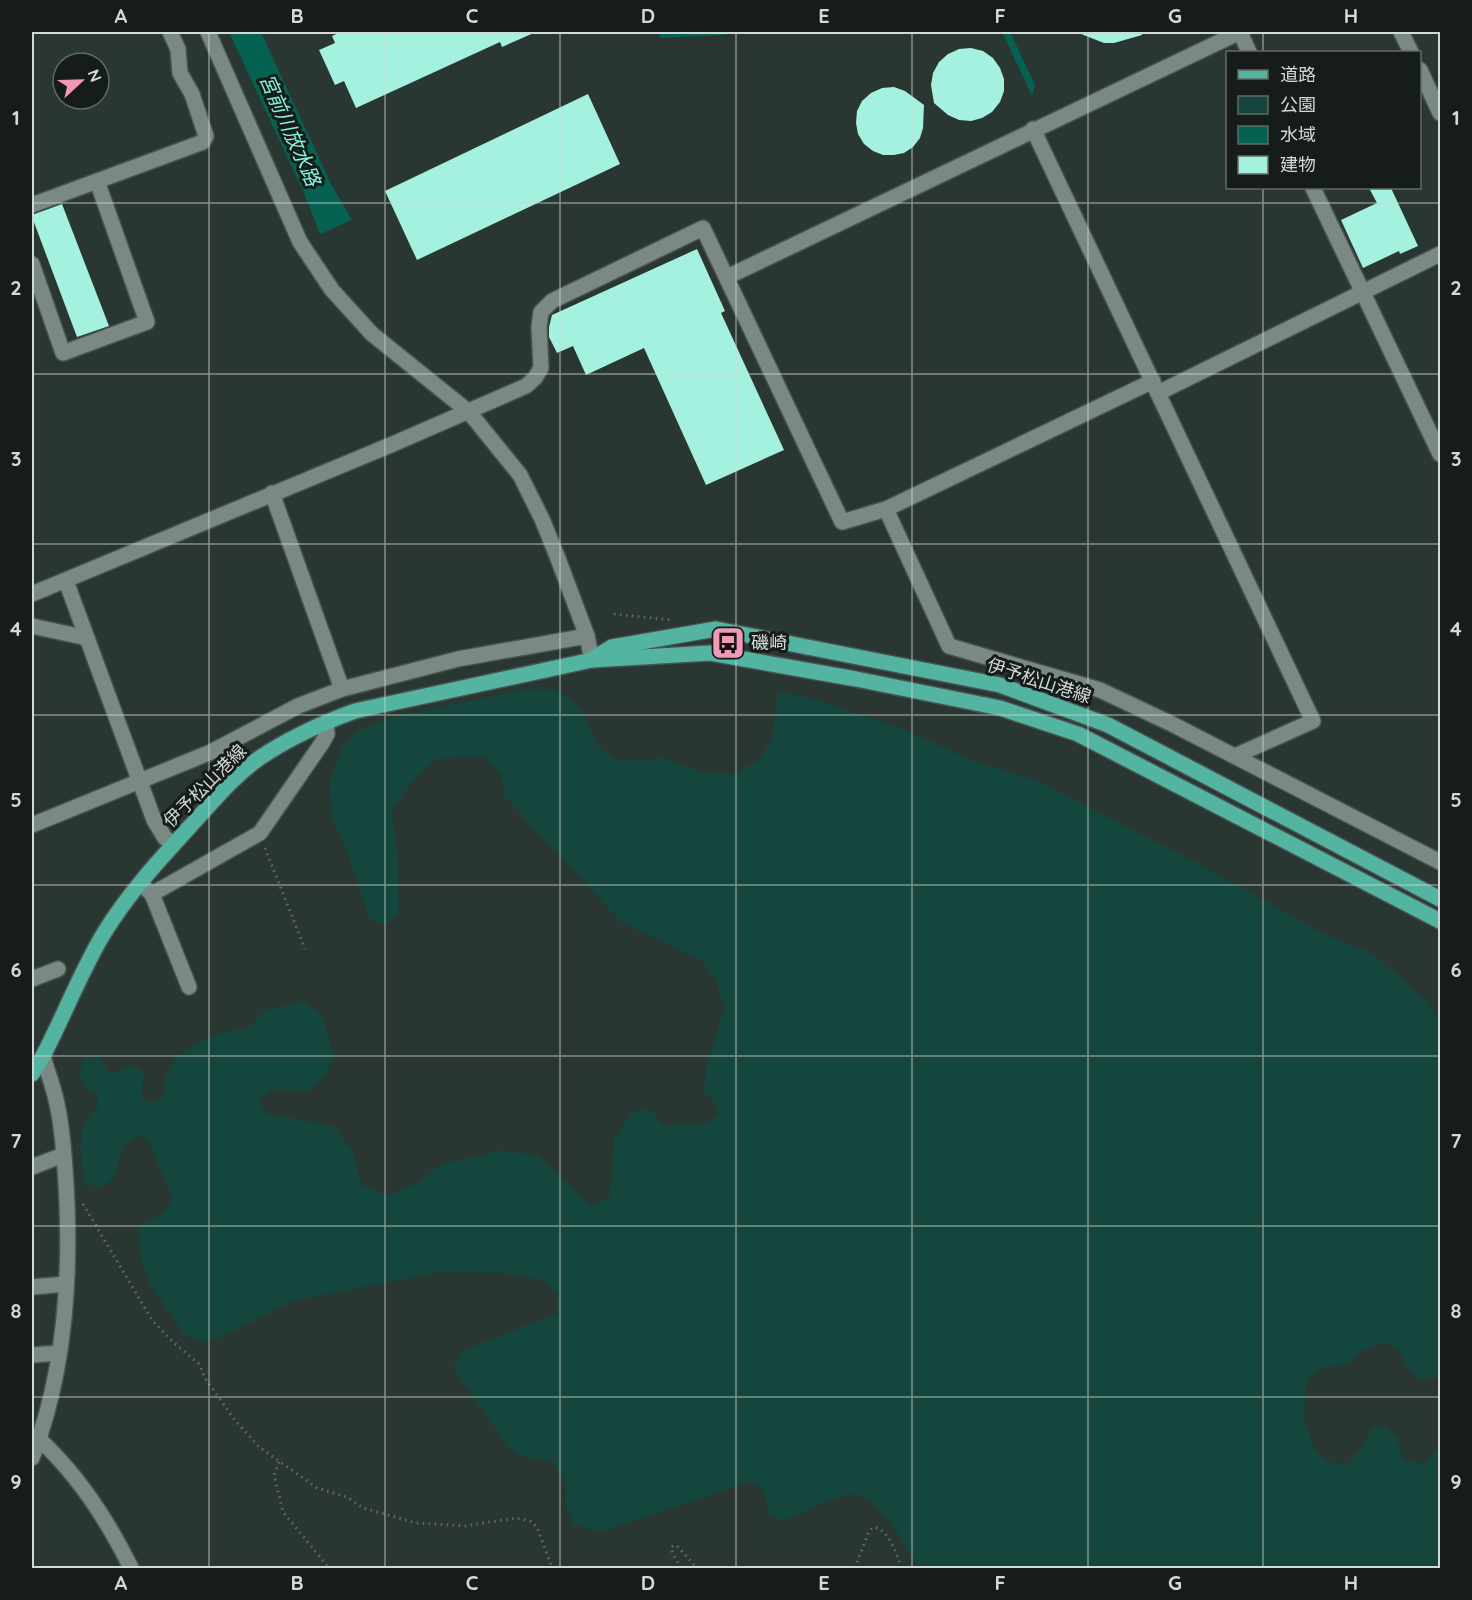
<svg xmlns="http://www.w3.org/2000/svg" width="1472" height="1600" viewBox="0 0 1472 1600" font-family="Quicksand,'Noto Sans JP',sans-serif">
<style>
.green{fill:#14463d}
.water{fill:#056253}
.building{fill:#a3f1de}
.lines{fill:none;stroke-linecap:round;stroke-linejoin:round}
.minor-casing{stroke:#48524f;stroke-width:18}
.major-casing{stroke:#48524f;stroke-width:18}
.path{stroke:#616b68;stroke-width:3;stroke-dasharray:1.5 4.5;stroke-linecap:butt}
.minor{stroke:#7b8985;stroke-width:15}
.major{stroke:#53b4a2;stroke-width:15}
.grid{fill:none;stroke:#d2d9d7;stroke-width:1.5;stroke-opacity:0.55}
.labels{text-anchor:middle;stroke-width:6;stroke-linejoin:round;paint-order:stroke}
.poi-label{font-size:18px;fill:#d2d9d7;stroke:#161c1a;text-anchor:start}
.street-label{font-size:18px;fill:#d2d9d7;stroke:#161c1a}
.water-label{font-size:20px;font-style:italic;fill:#83f5dc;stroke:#161c1a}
.neatline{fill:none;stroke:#d2d9d7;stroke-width:2}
.grid-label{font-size:20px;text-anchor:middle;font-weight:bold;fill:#d2d9d7}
</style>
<rect width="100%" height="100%" fill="#2a3632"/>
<!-- green -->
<path class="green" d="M 558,689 L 583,711 L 597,745 L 614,759 L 640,761 L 662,758 L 703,772 L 732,774 L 760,760 L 772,737 L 778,691 L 807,697 L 907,730 L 966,758 L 1036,780 L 1205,867 L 1320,932 L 1373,954 L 1428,1002 L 1440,1023 L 1440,1373 L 1437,1378 L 1418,1379 L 1407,1367 L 1398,1348 L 1383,1342 L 1362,1351 L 1349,1364 L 1322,1368 L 1307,1380 L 1303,1415 L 1315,1449 L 1328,1462 L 1347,1465 L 1363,1446 L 1372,1429 L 1383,1425 L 1397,1436 L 1403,1459 L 1424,1464 L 1440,1444 L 1440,1568 L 919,1568 C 904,1546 879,1489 848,1495 C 829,1499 806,1512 787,1519 L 778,1519 L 768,1514 L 764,1491 L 750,1482 L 601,1532 L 574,1525 L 565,1503 L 566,1485 L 553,1462 L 519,1456 L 508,1447 L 453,1368 L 460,1352 L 557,1313 L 557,1294 L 543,1280 L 502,1273 L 440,1272 L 293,1301 L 219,1338 L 202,1342 L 184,1334 L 150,1283 L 141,1259 L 138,1228 L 164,1212 L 173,1198 L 148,1140 L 138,1136 L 123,1146 L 116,1175 L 103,1187 L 84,1184 C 82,1159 73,1124 98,1108 L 98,1095 C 79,1087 76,1075 85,1057 L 101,1058 L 105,1068 L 111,1075 L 134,1065 L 144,1072 L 141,1097 L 152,1104 L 163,1097 L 165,1079 L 173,1060 L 194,1044 L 223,1032 L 247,1029 L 264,1011 L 303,1001 L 322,1014 L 334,1056 L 326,1076 L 313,1088 L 305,1092 L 273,1089 L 259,1099 L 265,1113 L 333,1126 L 354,1153 L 362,1185 L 388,1195 L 417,1183 L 442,1164 L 503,1150 L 538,1156 L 592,1206 L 610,1196 L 614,1139 L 632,1111 L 652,1110 L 663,1125 L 706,1123 L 717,1114 L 716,1104 L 704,1092 L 706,1067 L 724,1009 L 716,979 L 701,961 L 621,922 L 504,796 L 501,774 L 484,756 L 435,759 L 412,782 L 391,812 L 398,853 L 399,912 L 386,925 L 370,920 L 350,860 L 331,814 L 330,780 L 341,749 L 358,731 L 392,717 L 523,690 Z"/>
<!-- water -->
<g class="water">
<polygon points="229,32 261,32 330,182 352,220 320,234 304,193"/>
<polygon points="658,32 736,32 723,35 661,38"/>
<polygon points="1002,32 1010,32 1035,85 1032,96"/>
</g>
<!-- building -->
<g class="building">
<polygon points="341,32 536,32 502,47 500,42 356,108 344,81 335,85 319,50 335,43 332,36"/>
<polygon points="1076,32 1142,32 1142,35 1114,43 1104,43"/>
<polygon points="971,48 983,51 993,58 1000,68 1004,79 1004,91 1000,102 992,112 982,118 971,121 959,120 948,115 934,103 931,85 933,73 939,62 948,54 959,49"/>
<polygon points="894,87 905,91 924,105 923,128 920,138 913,147 904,153 894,155 883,155 873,151 864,144 858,134 856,123 857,111 862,101 871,93 882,88"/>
<polygon points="588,94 620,164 417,260 385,191"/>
<polygon points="1369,188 1391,188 1418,246 1400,254 1399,251 1363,268 1341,220 1377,203"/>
<polygon points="62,204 109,326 77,337 32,217 32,215"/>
<polygon points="697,249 725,311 721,313 784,450 706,485 644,348 586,375 573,346 557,353 549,337 549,327 552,315"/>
</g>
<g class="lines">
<!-- minor casing -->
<g class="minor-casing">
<g id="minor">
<polyline points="208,32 300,242 332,290 372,334 469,412 520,475 542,519 557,556 587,636 592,660"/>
<polyline points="1240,32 1249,52"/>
<polyline points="1401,32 1411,52"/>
<polyline points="1420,70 1440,113"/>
<polyline points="1033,129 1313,721 1235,756"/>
<polyline points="1313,188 1440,454"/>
<polyline points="32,205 203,142 206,136 192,94 180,73 178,49 170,32"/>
<polyline points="32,264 63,353 147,322 97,181"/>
<polyline points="727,277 1240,32"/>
<polyline points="1158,393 1440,254"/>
<polyline points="272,493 342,689"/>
<polyline points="886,509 949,646 1100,690 1172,724 1440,862"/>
<polyline points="66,581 154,820 165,838 174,844"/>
<polyline points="32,594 393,444 526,386 535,378 541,368 539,327 541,312 552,301 703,228 842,522 886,509 1153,381"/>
<polyline points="32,626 87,638"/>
<polyline points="32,825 211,752 298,706 342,689 458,659 587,636"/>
<polyline points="140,883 152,894 260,833 322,743 327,734 326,722"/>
<polyline points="152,894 189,987"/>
<polyline points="32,979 58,969"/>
<polyline points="32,1167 63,1155"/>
<polyline points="32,1287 66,1284"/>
<polyline points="32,1355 58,1353"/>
<path d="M 32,1439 L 39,1439 C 78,1475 108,1521 131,1568"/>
<path d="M 32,1458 C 67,1368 72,1264 65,1168 C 63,1146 62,1122 56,1100 C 53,1085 47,1071 43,1056"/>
</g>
</g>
<!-- major casing -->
<g class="major-casing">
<g id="major">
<polyline points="594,658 612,647 716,629 1000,685 1108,725 1440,899"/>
<path d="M 32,1074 L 43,1056 C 64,1016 80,973 104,933 C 129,892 163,856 196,820 C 216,798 236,774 261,757 C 291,737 322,723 355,711 L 592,660 L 710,653 L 856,679 L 1000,708 L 1078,734 L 1440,921"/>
</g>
</g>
<!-- path -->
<g class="path">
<polyline points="614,614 672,620"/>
<polyline points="265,848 305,949"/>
<polyline points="83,1204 152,1320 174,1343 199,1364 205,1378 234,1419 259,1447 317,1488 347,1497 363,1508 416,1523 465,1526 516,1518 530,1521 537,1527 552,1568"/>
<polyline points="279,1462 274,1475 283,1512 329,1568"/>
<polyline points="681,1568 673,1554 671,1548 674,1545 678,1547 697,1568"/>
<path d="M 855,1568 L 869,1531 L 873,1527 C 890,1529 896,1555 902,1568"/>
</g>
<!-- minor -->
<use href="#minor" class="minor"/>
<!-- major -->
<use href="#major" class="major"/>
</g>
<!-- grid -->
<path class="grid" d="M 209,32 L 209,1568M 385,32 L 385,1568M 560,32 L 560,1568M 736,32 L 736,1568M 912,32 L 912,1568M 1088,32 L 1088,1568M 1263,32 L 1263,52M 1263,188 L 1263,1568M 32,203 L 1440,203M 32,374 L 1440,374M 32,544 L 1440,544M 32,715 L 1440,715M 32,885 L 1440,885M 32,1056 L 1440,1056M 32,1226 L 1440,1226M 32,1397 L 1440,1397"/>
<!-- icons -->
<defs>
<g id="bus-square" transform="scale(1.725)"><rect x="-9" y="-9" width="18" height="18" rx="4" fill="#f09ab7" stroke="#161c1a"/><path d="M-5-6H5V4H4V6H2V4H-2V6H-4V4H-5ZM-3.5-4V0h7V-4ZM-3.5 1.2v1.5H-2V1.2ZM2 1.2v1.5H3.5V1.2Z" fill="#111"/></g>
</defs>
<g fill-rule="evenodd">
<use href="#bus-square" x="728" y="643"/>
</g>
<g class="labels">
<!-- poi labels -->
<g class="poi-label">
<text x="751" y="649">磯崎</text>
</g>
<!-- street labels -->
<g class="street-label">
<text transform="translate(1039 681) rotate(18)" y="6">伊予松山港線</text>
<text transform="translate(205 786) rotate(-45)" y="6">伊予松山港線</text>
</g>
<!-- water labels -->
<g class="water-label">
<text transform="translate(290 130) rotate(66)" y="7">宮前川放水路</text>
</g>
</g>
<!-- border -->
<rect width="1472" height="1600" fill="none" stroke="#161c1a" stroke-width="66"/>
<!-- legend -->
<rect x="1226" y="51" width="195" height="138" fill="#161c1a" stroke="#616866" stroke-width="1.5"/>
<rect x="1238" y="70" width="30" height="9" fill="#53b4a2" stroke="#616866" stroke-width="1.5"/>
<text x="1280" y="81" font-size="18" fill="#d2d9d7">道路</text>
<rect x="1238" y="96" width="30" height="18" fill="#14463d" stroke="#616866" stroke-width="1.5"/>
<text x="1280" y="111" font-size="18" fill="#d2d9d7">公園</text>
<rect x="1238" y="126" width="30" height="18" fill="#056253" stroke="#616866" stroke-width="1.5"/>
<text x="1280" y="141" font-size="18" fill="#d2d9d7">水域</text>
<rect x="1238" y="156" width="30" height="18" fill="#a3f1de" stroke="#616866" stroke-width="1.5"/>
<text x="1280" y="171" font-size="18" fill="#d2d9d7">建物</text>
<!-- north arrow -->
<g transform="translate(81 81) rotate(68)"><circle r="28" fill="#161c1a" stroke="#616866" stroke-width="1.5"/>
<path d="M0-4.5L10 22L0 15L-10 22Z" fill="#f09ab7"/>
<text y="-9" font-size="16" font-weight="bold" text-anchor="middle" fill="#d2d9d7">N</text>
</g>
<rect x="33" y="33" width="1406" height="1534" class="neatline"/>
<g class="grid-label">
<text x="121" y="23">A</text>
<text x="297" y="23">B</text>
<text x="472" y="23">C</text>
<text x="648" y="23">D</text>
<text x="824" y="23">E</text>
<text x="1000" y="23">F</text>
<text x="1175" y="23">G</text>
<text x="1351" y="23">H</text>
<text x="16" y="125">1</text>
<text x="1456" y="125">1</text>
<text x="16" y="295">2</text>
<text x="1456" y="295">2</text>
<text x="16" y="466">3</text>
<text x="1456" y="466">3</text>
<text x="16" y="636">4</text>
<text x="1456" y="636">4</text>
<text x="16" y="807">5</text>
<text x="1456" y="807">5</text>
<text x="16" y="977">6</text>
<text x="1456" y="977">6</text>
<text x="16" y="1148">7</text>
<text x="1456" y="1148">7</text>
<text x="16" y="1318">8</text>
<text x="1456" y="1318">8</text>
<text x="16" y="1489">9</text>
<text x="1456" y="1489">9</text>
<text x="121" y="1590">A</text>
<text x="297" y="1590">B</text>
<text x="472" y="1590">C</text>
<text x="648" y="1590">D</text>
<text x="824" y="1590">E</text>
<text x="1000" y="1590">F</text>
<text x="1175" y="1590">G</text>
<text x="1351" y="1590">H</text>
</g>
</svg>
